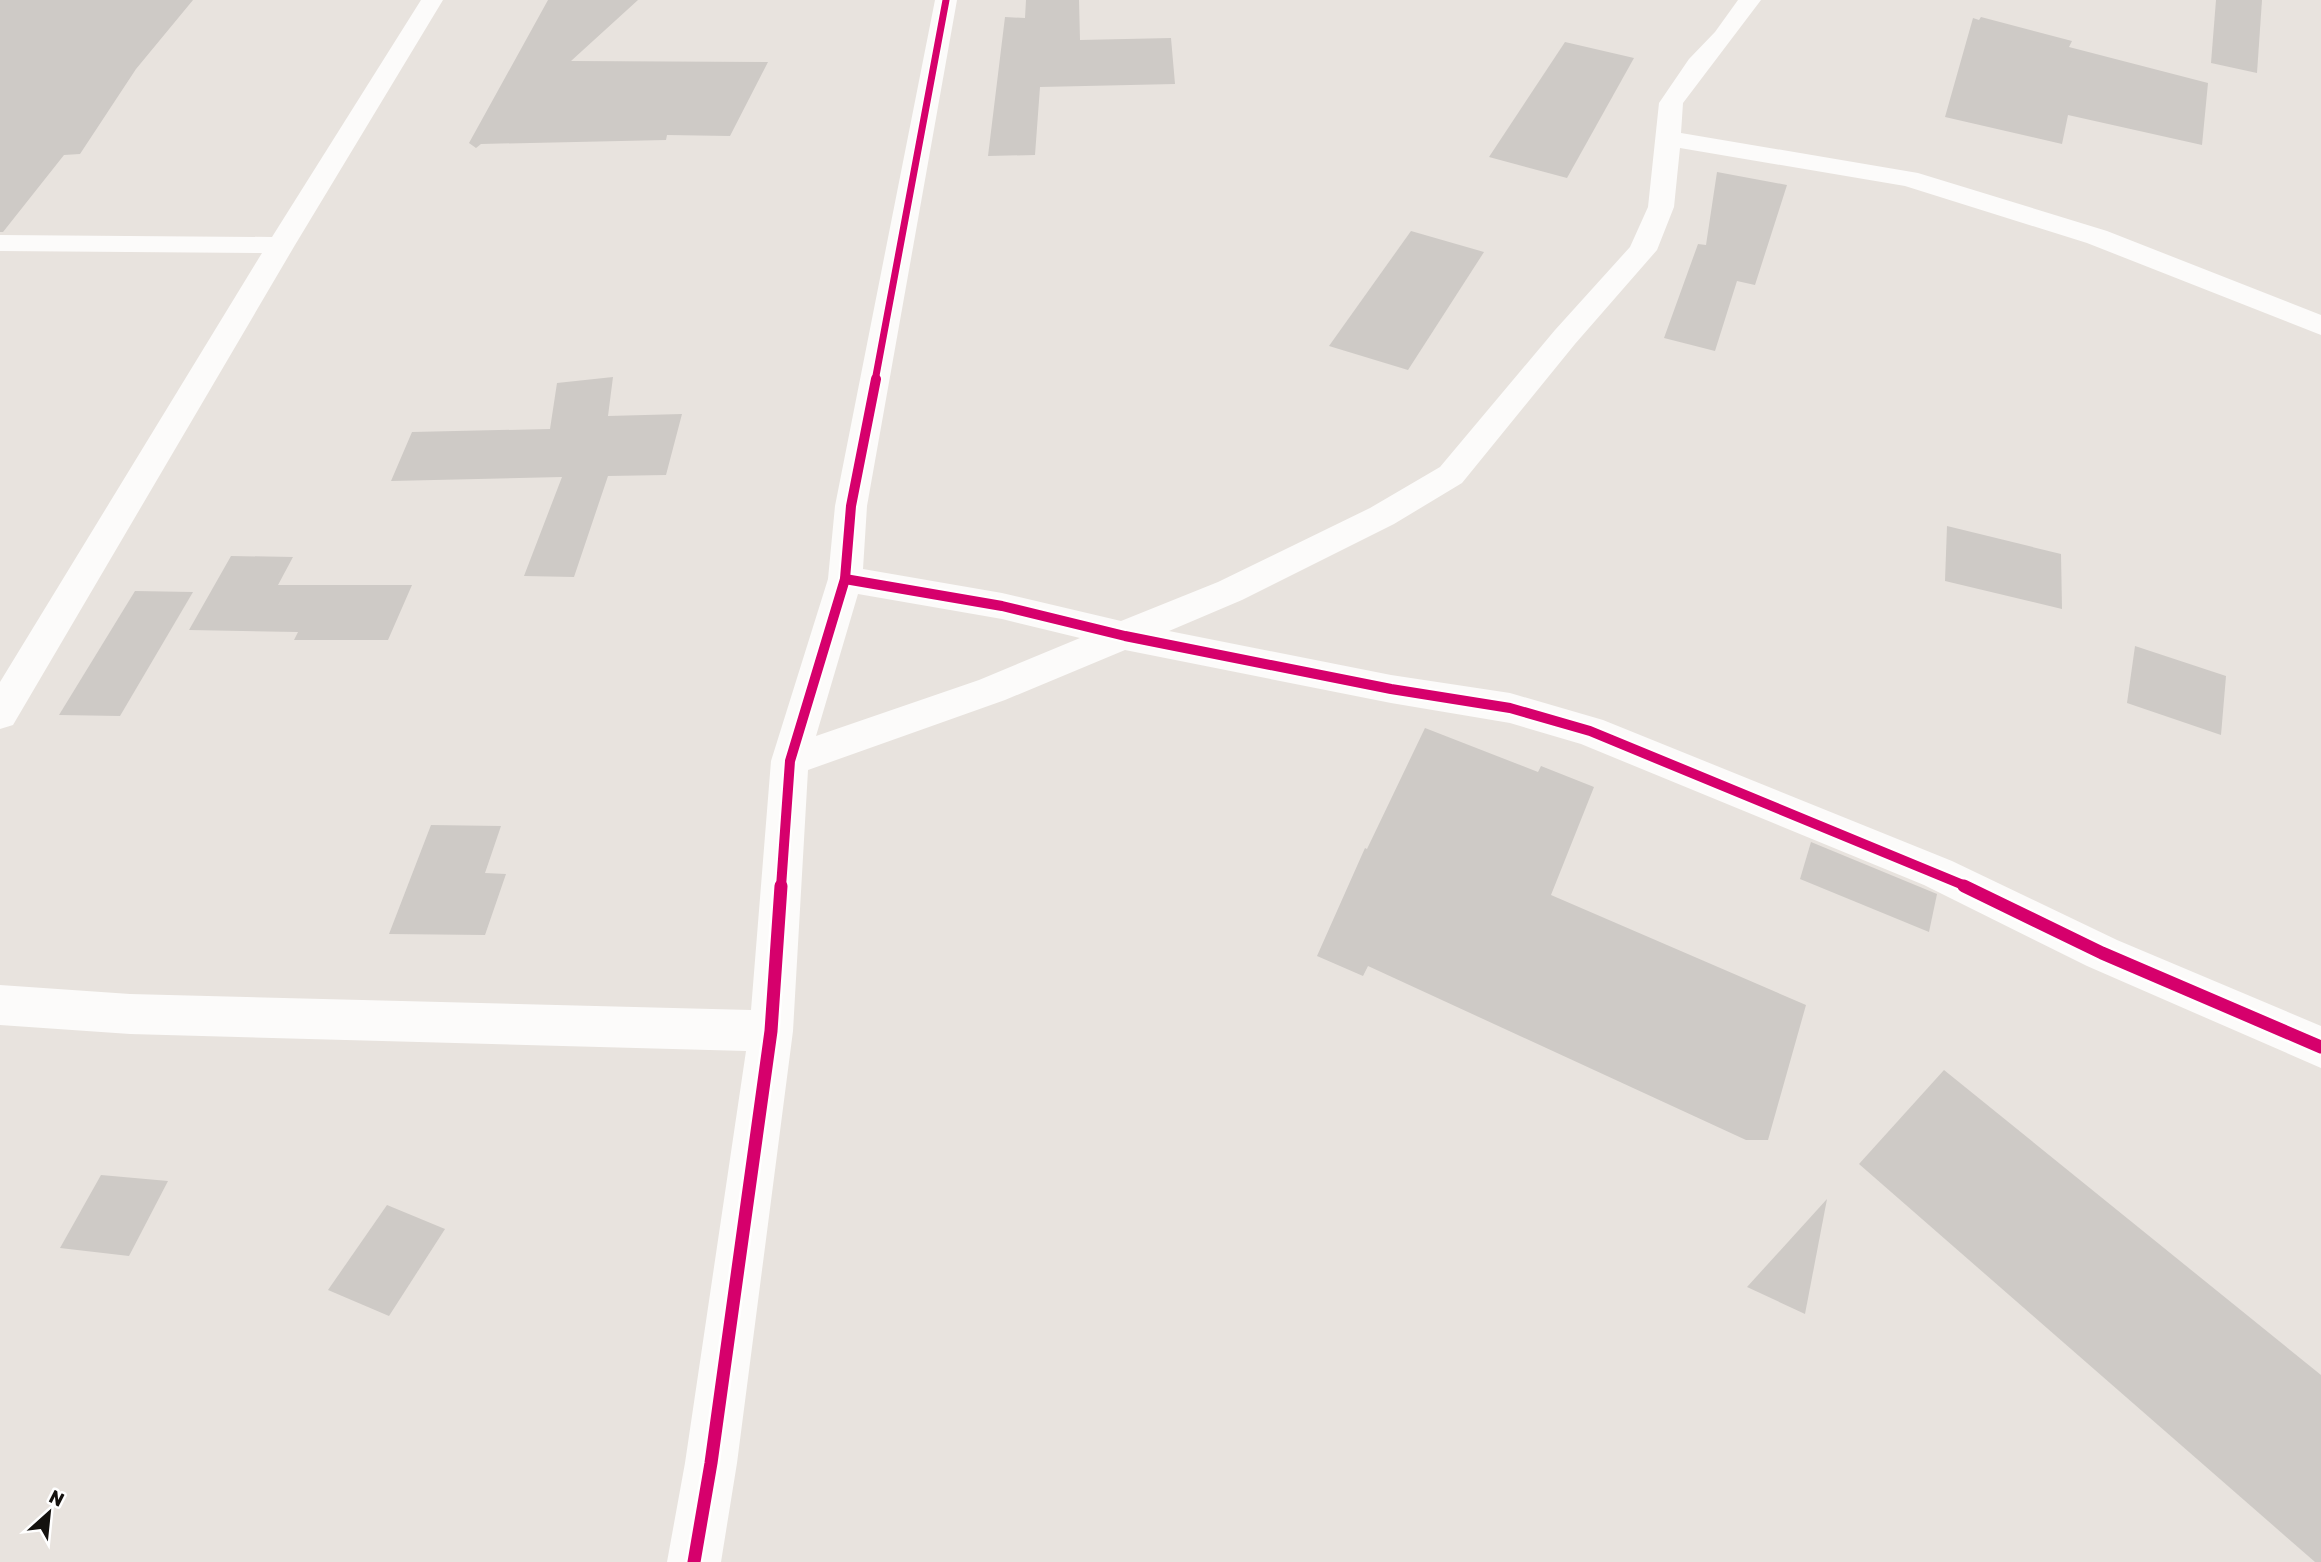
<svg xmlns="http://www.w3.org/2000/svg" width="2321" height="1562" viewBox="0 0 2321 1562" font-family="Rubik,sans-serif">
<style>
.building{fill:#cecac6}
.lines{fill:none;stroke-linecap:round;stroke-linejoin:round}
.minor{fill:#fcfbfa;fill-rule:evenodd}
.cycleway-far2-casing{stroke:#fff;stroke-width:10}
.cycleway-far1-casing{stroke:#fff;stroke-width:14}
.cycleway-casing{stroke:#fff;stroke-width:18}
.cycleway-far2{stroke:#d6006c;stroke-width:7}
.cycleway-far1{stroke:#d6006c;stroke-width:10}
.cycleway{stroke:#d6006c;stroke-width:13}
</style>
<rect width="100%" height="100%" fill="#e8e3de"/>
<!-- building -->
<g class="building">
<polygon points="0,0 193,0 136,69 80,154 64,155 3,232 0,232"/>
<polygon points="548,0 638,0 571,61 768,62 730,136 667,135 666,140 481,144 476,148 469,143"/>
<polygon points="1026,0 1079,0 1080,40 1171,38 1175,84 1040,87 1035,155 988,156 1005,17 1025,18"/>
<polygon points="2216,0 2262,0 2257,73 2211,63"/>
<polygon points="1981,17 2072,41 2069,47 2208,83 2202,145 2068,115 2062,144 1945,117 1973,18 1979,20"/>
<polygon points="1565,42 1634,58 1567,178 1489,157"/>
<polygon points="1717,172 1787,185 1755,285 1737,281 1715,351 1664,338 1698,244 1706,245"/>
<polygon points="1411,231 1484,252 1408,370 1329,346"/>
<polygon points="613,377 608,416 682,414 666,475 608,476 574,577 524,576 562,477 391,481 412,432 550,429 557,383"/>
<polygon points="1947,526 2061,554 2062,609 1945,581"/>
<polygon points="231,556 293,557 278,585 412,585 388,640 294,640 298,632 189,630"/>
<polygon points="135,591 193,592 120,716 59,715"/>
<polygon points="2135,646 2226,676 2221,735 2127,703"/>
<polygon points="1425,728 1538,772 1541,766 1594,787 1551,895 1806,1005 1768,1140 1746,1140 1368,966 1363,976 1317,956 1365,848 1367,849"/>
<polygon points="431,825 501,826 485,873 506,874 485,935 389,934"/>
<polygon points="1811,842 1937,894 1929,932 1800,879"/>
<polygon points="1944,1070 2321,1375 2321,1562 2315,1562 1859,1164"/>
<polygon points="101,1175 168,1181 129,1256 60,1248"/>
<polygon points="1827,1199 1805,1314 1747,1287"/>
<polygon points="387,1205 445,1229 389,1316 328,1290"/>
</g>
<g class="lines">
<!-- minor -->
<g class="minor">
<polygon points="421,0 443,0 295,245 13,725 0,729 0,682 262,253 0,251 0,235 272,237"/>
<path d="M 935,0 L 957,0 L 867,506 L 863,569 L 1002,593 L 1121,621 L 1218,582 L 1370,508 L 1440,467 L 1555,330 L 1630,247 L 1648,207 L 1659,103 L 1689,59 L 1715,32 L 1738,0 L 1761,0 L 1683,103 L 1681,133 L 1918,173 L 2107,231 L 2321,315 L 2321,335 L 2087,243 L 1905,186 L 1680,148 L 1674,207 L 1657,250 L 1575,344 L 1462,483 L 1394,524 L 1242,600 L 1169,631 L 1391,675 L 1510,693 L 1603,720 L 1952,861 L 2117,940 L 2321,1026 L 2321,1068 L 2087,966 L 1924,885 L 1581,744 L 1510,723 L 1391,703 L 1125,650 L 1005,700 L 808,770 L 793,1031 L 737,1463 L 721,1562 L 667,1562 L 685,1463 L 746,1051 L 130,1034 L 0,1025 L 0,985 L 130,994 L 751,1010 L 771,761 L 828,579 L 835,506 ZM 858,594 L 1002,619 L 1080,638 L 979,680 L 816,736 Z"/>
</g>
<!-- cycleway-far2 casing -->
<g class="cycleway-far2-casing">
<polyline id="cycleway-far2" points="875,381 946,0"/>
</g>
<!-- cycleway-far1 casing -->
<g class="cycleway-far1-casing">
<g id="cycleway-far1">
<polyline points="845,579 1002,606 1125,636 1391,689 1510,708 1590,731 1968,887"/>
<polyline points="781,887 790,761 845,579 851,506 876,379"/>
</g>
</g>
<!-- cycleway casing -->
<g class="cycleway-casing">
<g id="cycleway">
<polyline points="1964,886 2102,953 2321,1047"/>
<polyline points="694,1562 711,1463 771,1031 781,886"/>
</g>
</g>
<!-- cycleway-far2 -->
<use href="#cycleway-far2" class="cycleway-far2"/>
<!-- cycleway-far1 -->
<use href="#cycleway-far1" class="cycleway-far1"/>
<!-- cycleway -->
<use href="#cycleway" class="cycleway"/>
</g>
<!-- north arrow -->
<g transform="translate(49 1513) rotate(27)" stroke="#ffffff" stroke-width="5" paint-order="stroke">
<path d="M0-5L12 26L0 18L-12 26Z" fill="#14110e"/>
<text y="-10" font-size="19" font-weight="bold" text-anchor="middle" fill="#14110e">N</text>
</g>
</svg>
